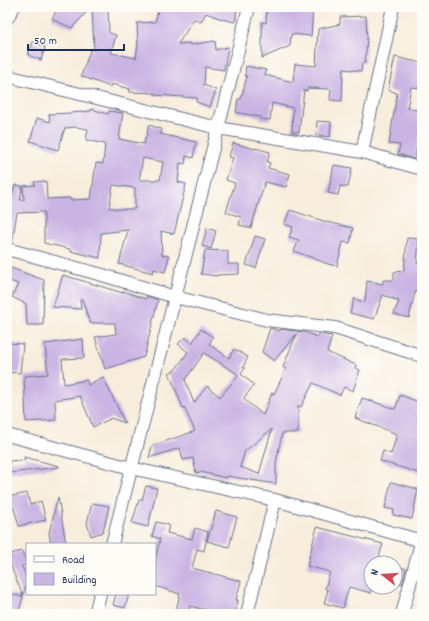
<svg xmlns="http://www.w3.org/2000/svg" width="429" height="621" viewBox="0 0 429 621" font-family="Dekko,sans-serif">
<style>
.building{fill:#cab4e3;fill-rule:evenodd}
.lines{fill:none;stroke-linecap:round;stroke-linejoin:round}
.minor-casing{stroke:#68728a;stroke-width:14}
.tertiary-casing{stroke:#68728a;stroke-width:17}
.minor{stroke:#fff;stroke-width:12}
.tertiary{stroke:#fff;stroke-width:15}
</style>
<rect width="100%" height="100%" fill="#fdfcf7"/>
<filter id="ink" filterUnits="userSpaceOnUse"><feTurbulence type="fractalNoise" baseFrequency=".025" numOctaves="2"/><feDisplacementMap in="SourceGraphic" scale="8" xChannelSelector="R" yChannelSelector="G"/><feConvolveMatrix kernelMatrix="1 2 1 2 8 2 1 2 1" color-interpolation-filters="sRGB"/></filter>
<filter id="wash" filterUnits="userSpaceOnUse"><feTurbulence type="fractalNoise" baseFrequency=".012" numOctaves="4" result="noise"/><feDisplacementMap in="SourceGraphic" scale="16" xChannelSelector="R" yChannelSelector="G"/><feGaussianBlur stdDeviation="0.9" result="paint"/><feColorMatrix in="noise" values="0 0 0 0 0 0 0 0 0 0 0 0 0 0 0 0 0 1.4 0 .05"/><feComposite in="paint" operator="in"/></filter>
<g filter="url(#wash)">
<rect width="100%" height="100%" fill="#f8eddc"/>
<g id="blocks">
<!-- building -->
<g class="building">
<polygon points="58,7 91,7 72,28 52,19"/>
<polygon points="92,7 108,7 109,33 116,35 111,53 136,58 138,44 137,23 155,22 159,7 222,7 237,9 235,22 222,19 206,13 201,22 194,19 178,44 190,43 189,45 215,41 216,50 228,47 224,70 205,67 204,85 216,90 210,107 196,102 197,98 155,95 155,93 129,92 130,89 111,84 110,87 81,76 91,48 94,51"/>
<polygon points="301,7 313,7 311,36 291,34 290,46 262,58 262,22 266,23 267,8 301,10"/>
<polygon points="366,16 367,38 365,63 362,63 361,71 343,69 342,101 330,100 331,89 308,88 307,91 304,90 299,132 292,132 293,108 272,103 270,120 260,119 260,117 236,112 238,99 241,99 247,76 245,76 246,66 266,70 265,75 293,82 295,64 316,66 318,29 340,24 340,17"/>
<polygon points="33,42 45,47 41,60 28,55"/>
<polygon points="395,57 422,63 422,80 421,88 411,87 407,108 422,111 422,136 420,135 414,159 398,154 400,145 389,144 397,93 388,90"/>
<path d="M 91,109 L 108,114 L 109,111 L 123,113 L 119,139 L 144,144 L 145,137 L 146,137 L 149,125 L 162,129 L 160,134 L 196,142 L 193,158 L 186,156 L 185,164 L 180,163 L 178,182 L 186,184 L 174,234 L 161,231 L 162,255 L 169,256 L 165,272 L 154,269 L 153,273 L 119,264 L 128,230 L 101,233 L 100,258 L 70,251 L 70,249 L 44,243 L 44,212 L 17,213 L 12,242 L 7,241 L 7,208 L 9,208 L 15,185 L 22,186 L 20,200 L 24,200 L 23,186 L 35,185 L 34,182 L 46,181 L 47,199 L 70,198 L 70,200 L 91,199 L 96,163 L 103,164 L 105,144 L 86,140 L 88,129 L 76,127 L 65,128 L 58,150 L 30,141 L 37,118 L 50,122 L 49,114 L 71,113 L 91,111 ZM 143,158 L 163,162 L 160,180 L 139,180 ZM 113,185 L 135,188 L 135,209 L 115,209 L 115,208 L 109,208 Z"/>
<polygon points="317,121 331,122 330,137 316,135"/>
<polygon points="233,143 255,149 255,148 270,152 267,162 270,163 268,168 290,174 286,187 265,182 251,228 239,225 241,217 226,212 235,183 226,180 233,158 229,157"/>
<polygon points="334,165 352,168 348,187 340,186 338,195 328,193"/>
<polygon points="290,210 327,222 353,228 350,243 343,242 337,266 328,264 294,251 299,240 289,237 293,227 284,224"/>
<polygon points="207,228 216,231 211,249 202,246"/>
<polygon points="255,236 265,239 256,268 246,265"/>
<polygon points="407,238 419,239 417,263 422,264 422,292 415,292 409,318 394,314 399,301 383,295 374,319 350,313 354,299 365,302 367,281 383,284 383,280 394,280 394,272 404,271"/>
<polygon points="205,250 228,251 228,264 239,264 239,274 217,275 217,276 201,274"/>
<polygon points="11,268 44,280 43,325 27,325 26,304 12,297 18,284 7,280"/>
<polygon points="63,275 123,293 123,291 146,299 147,296 158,300 144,357 105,369 95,337 116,334 115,323 90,323 82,299 80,300 81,309 53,307"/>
<path d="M 270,328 L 280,331 L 281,329 L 304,332 L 318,337 L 319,334 L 332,336 L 327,352 L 356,365 L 355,368 L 360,370 L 353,391 L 344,387 L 340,395 L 313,383 L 301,407 L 298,406 L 298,433 L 282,433 L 276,463 L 276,484 L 227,476 L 226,478 L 201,472 L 196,473 L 193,458 L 183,460 L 180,448 L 149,458 L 152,446 L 195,431 L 184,407 L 183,408 L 169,373 L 175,370 L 188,352 L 178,344 L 185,337 L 192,343 L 201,329 L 213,337 L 209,344 L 229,358 L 234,349 L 248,357 L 243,367 L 245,368 L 241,374 L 254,385 L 244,398 L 245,400 L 263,415 L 272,393 L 274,394 L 286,369 L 283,367 L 297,333 L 274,361 L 262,352 ZM 204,353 L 239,375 L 220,397 L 207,386 L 194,403 L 185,380 ZM 272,429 L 259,474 L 240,467 L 245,451 Z"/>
<polygon points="83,339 84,358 62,359 64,384 87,380 88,385 103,377 125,423 110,418 110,419 93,427 80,396 55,400 56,420 26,422 24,376 48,374 45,344"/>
<polygon points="7,343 23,344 20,373 7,372"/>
<polygon points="400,395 422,403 417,418 422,420 422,474 380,461 383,451 391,454 397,434 355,418 362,398 395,409"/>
<polygon points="24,457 59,466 59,467 10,473 9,461 25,460"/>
<polygon points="391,482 418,489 412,519 393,515 394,510 385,508"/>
<polygon points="146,486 157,488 148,527 132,523 139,500 142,500"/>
<polygon points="27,493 30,505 41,501 46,520 19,526 14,508 7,509 7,497"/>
<polygon points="58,497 66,544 51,544 49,533"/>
<polygon points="92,503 109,506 103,532 91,536 87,523"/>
<polygon points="216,511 237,517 229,547 207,541"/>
<polygon points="156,522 169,525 167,533 192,539 195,528 208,532 204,551 197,549 192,568 241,581 236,600 238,600 235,614 219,614 190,606 188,614 175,614 180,594 155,586 155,561 160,539 152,536"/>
<polygon points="317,527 383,544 377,563 371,563 371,593 349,587 343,608 324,603 328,590 325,589 330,572 307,566"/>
<polygon points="22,551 27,564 22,566 27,579 23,596 8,559 11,558 10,554"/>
<polygon points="398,566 406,569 402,584 395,582 395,576"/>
<polygon points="7,593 23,597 18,614 7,614"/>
<polygon points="116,594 129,594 125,608 113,605"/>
</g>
</g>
</g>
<g filter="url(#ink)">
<use href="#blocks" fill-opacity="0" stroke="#68728a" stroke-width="1"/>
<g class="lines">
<!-- minor casing -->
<g class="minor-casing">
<g id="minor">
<polyline points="7,76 218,128 362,152 422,169"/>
<polyline points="362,152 393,7"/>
<polyline points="7,249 99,274 175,297 267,320 335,328 422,356"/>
<polyline points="7,435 131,468 275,500 422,541"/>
<polyline points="112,544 249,7"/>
<polyline points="95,614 100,594"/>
<polyline points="247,614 275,500"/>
<polyline points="402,614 422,539"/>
</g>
</g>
<!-- tertiary casing -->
<g class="tertiary-casing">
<polyline id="tertiary" points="7,16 12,7"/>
</g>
<!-- minor -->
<use href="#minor" class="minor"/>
<!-- tertiary -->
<use href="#tertiary" class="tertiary"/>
</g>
</g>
<!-- margin -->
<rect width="429" height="621" fill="none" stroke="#fdfcf7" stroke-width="24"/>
<!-- legend -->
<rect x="26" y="543" width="130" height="52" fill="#fdfcf7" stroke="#a3aaba"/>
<rect x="34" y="556" width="20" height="6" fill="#ffffff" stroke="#a3aaba"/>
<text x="62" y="563" font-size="12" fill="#1b2f5e">Road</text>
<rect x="34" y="573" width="20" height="12" fill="#cab4e3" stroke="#a3aaba"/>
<text x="62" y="583" font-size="12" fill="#1b2f5e">Building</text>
<!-- north arrow -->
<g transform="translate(383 575) rotate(287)"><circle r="19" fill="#fdfcf7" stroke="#a3aaba"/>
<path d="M0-3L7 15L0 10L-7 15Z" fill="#d1495b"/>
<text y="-6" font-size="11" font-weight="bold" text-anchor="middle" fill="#1b2f5e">N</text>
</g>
<!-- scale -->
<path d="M28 44v6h96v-6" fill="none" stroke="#1b2f5e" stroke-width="2"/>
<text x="34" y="44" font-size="12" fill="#1b2f5e" stroke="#fdfcf7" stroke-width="3" paint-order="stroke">50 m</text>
</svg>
